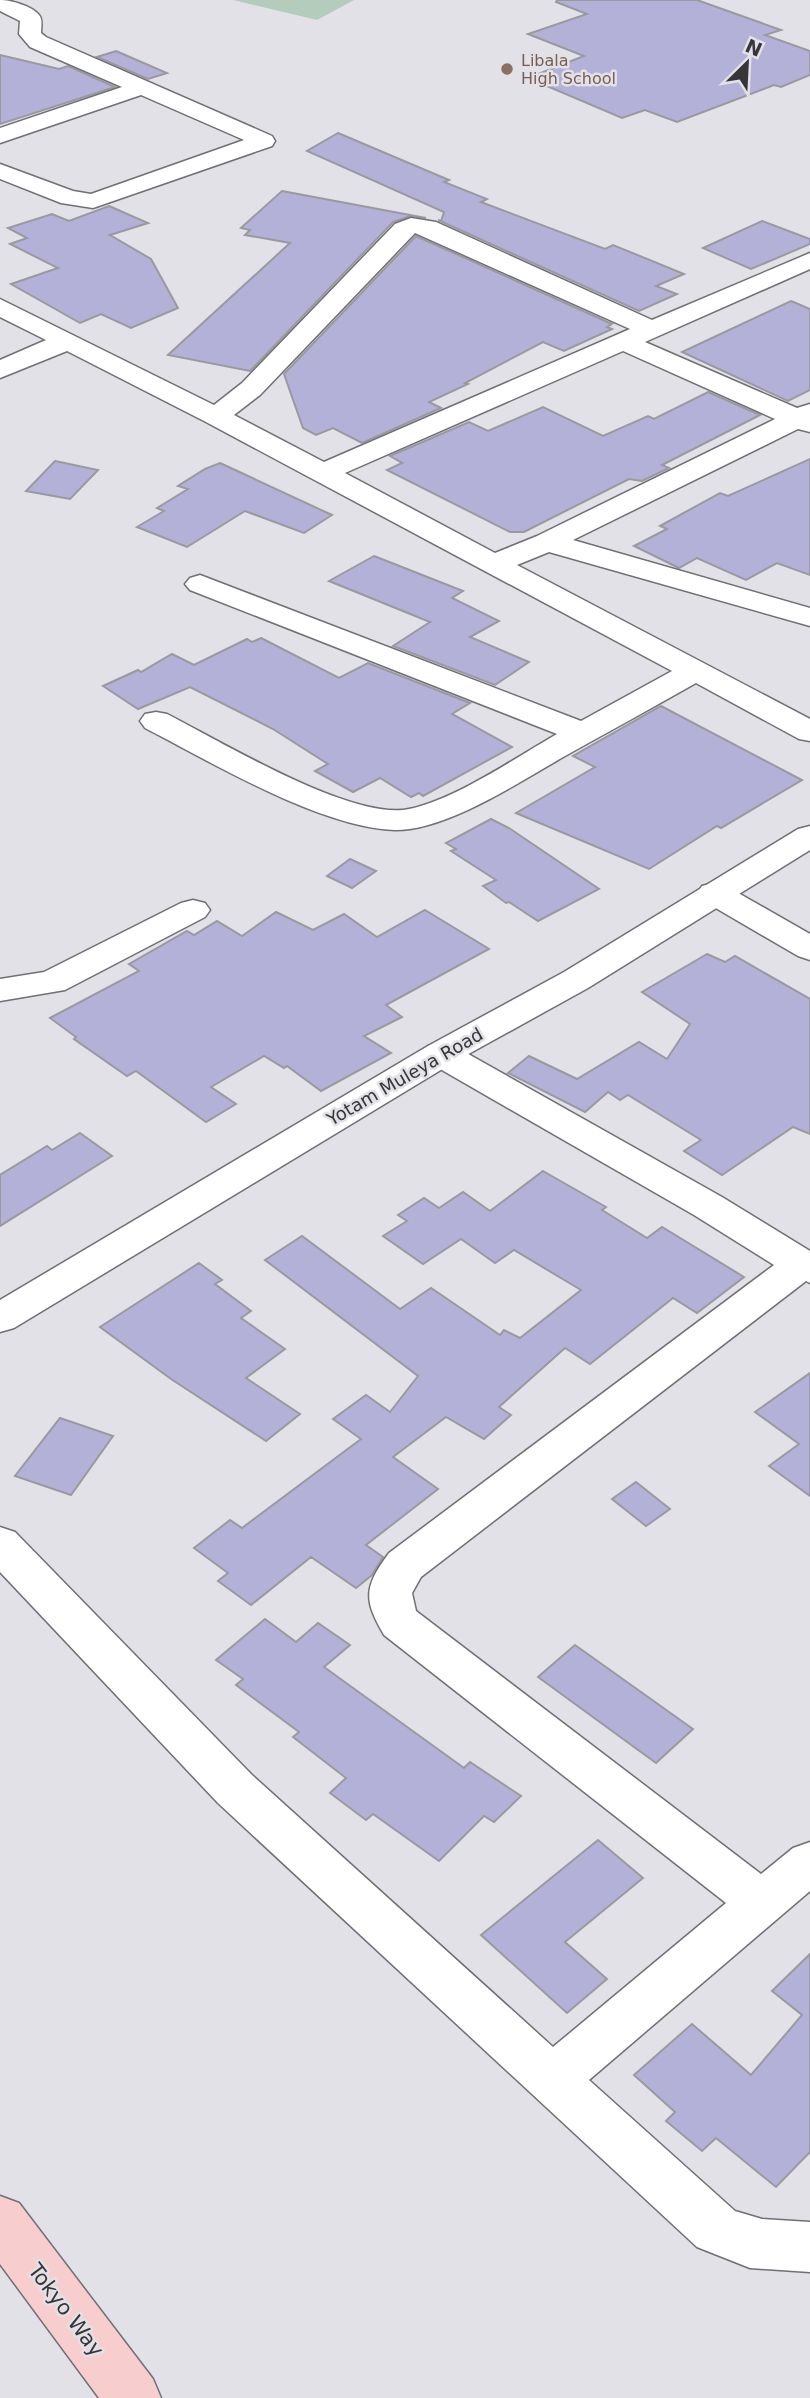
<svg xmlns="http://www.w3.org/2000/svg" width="810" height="2398" viewBox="0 0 810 2398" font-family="'DejaVu Sans',sans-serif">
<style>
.green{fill:#b4ccbb}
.building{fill:#b4b1d8;stroke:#9a999f;stroke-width:2}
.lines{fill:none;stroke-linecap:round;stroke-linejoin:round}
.minor-casing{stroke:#6f6f74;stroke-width:3}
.tertiary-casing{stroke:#6f6f74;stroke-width:3}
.secondary-casing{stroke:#6f6f74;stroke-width:3}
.minor{fill:#fff;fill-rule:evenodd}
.tertiary{fill:#fff;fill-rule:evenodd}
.secondary{fill:#f8cdce;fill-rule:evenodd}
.education-dot{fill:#8d6e63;stroke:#e2e1e7;stroke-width:2.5}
.labels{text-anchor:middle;stroke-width:5;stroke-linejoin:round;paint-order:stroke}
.far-education-label{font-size:16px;fill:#785e54;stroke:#e2e1e7;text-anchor:start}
.street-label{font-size:18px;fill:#363638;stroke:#e2e1e7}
.near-street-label{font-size:21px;fill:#363638;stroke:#e2e1e7}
</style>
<rect width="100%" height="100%" fill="#e2e1e7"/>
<!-- green -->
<polygon class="green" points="233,0 354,0 317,20"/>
<!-- building -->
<g class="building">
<polygon points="557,0 697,0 781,30 765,35 810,51 810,75 781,87 774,85 677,122 645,110 622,118 528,78 584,56 528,34 587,14 556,2"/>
<polygon points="116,51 167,73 148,79 97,57"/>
<polygon points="0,55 59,69 68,66 115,87 0,124"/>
<polygon points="338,133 449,180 444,182 487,199 481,202 605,249 613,245 684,274 656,286 677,294 639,311 438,220 441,221 444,212 307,151"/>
<polygon points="282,191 426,218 410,216 393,222 250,371 168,355 290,243 245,235 250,230 241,228"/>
<polygon points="109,206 148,223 110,235 151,259 178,308 131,328 101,314 80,323 11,284 58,268 10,244 27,238 8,228 52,214 69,221"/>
<polygon points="762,221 810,239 810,244 751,269 703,248"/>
<polygon points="416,236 612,324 607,327 612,329 564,351 543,342 465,383 468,384 429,402 441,408 362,443 333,428 316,435 303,428 284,374"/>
<polygon points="791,301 810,309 810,390 788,401 682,352"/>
<polygon points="708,392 760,415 662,465 669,468 642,481 629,479 524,532 510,532 387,470 402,463 390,456 469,422 488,431 543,407 603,436 648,416 654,419"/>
<polygon points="810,459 810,575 777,563 746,580 697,558 679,568 634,546 667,529 660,526 720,493 728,496"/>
<polygon points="55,461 98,470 70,499 26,491"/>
<polygon points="220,463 332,515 304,533 245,511 187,547 137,527 164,511 157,508 188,489 178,486 205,469"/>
<polygon points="374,556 463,591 452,598 499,621 470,637 529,662 495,685 393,646 430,622 329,581"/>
<polygon points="261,638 339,678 368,663 470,703 452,714 512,747 423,796 419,793 411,797 380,778 353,792 315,771 328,764 273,729 190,687 138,709 103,686 138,670 141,672 172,654 194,665 247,639 252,642"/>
<polygon points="661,706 802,780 721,828 717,826 649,869 516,813 595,767 573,756"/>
<polygon points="491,819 509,828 599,889 538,921 509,902 506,903 483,886 496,880 451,851 456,849 446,843"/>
<polygon points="350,859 376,871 352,888 327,876"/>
<polygon points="425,910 489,949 386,1005 402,1017 364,1036 391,1053 321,1091 287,1066 284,1068 264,1056 211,1087 236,1104 206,1122 136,1071 127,1076 74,1039 76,1037 50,1018 139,971 129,964 187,931 194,935 217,921 242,936 276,912 313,930 344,914 377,937"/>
<polygon points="707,954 725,962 735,956 810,999 810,1134 793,1127 722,1175 684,1151 701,1140 628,1095 620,1100 608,1092 585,1112 508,1073 529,1056 577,1079 639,1042 667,1059 690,1024 642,992"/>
<polygon points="80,1133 112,1156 0,1226 0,1175 47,1146 52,1150"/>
<polygon points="543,1171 606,1207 602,1210 647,1238 662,1227 744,1277 697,1313 673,1298 590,1364 565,1348 499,1407 511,1415 484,1439 446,1417 393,1457 438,1489 366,1545 383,1557 372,1575 356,1588 311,1557 251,1605 218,1581 228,1573 194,1548 230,1520 242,1528 361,1439 333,1419 366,1395 390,1412 418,1376 265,1260 302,1236 400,1309 431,1288 500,1335 504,1330 520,1338 581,1290 514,1250 495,1263 461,1239 423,1264 383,1236 407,1221 398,1215 424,1198 439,1208 463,1192 490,1211"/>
<polygon points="199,1263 222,1280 215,1284 251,1311 241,1318 285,1349 246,1378 300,1414 266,1441 171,1379 100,1327"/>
<polygon points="810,1373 810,1496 769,1466 799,1444 755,1412"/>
<polygon points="60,1418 113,1436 71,1495 15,1476"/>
<polygon points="636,1482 670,1509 646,1526 612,1499"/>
<polygon points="265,1619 296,1642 318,1623 350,1645 324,1667 464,1768 470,1762 521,1796 494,1822 484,1816 439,1861 373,1814 366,1820 330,1793 346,1778 293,1737 299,1732 236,1685 243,1679 216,1660"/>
<polygon points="575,1645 693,1729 656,1763 538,1677"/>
<polygon points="598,1840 643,1878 565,1942 607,1979 567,2013 481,1935"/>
<polygon points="810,1954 810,2152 776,2187 716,2138 702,2151 666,2121 675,2112 634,2075 692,2024 751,2075 802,2015 772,1991"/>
</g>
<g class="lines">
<!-- minor casing -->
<g class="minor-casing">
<g id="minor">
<path d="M 0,0 C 11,0 32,6 39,15 C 43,19 41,27 41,33 L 46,37 L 272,136 L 275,141 L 272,146 L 93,208 L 61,203 L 0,179 L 0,164 L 73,191 L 91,194 L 244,140 L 141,95 L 0,143 L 0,128 L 122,87 L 30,47 L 19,34 L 20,21 L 0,11 Z"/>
<path d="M 411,218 L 436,222 L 652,320 L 810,253 L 810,269 L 645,342 L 797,408 L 810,404 L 810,432 L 798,429 L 573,540 L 810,608 L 810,626 L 549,552 L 517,565 L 810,719 L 810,741 L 799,739 L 696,683 C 652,708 608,732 565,756 C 521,781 446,831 395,830 C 321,828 211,762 145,728 L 140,721 L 145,714 L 156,712 L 167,714 C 220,741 352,821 409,809 C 456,799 515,758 557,734 L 190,590 L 185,584 L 190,578 L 200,575 L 581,721 L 672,671 L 206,422 L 67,351 L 0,378 L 0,360 L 46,340 L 0,317 L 0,299 L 214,405 L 242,383 L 395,224 ZM 415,233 L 630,329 L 324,462 L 234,415 L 260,395 ZM 623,351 L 775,419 L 537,536 L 495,553 L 345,473 Z"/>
<polygon points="714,883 726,886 810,934 810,960 798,956 702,900 697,893 702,886"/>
<polygon points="193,900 205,903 210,910 205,917 65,990 0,1001 0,979 44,972 181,903"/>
<path d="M 441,1043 L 454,1046 L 722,1197 L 810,1251 L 810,1283 L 806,1281 L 421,1577 L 412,1593 L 416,1611 L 761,1874 L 793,1848 L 810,1842 L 810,1891 L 589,2080 L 735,2211 L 762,2219 L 810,2222 L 810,2272 L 750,2268 L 697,2247 L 218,1803 L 0,1572 L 0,1527 L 15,1532 L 252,1775 L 553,2047 L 726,1903 L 384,1635 C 363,1599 364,1587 389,1553 L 774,1265 L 694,1215 L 428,1062 L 423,1054 L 428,1046 Z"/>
</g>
</g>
<!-- tertiary casing -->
<g class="tertiary-casing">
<polygon id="tertiary" points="810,826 810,850 588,988 454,1062 14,1328 0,1332 0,1300 428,1046 564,972 798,829"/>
</g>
<!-- secondary casing -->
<g class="secondary-casing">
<polygon id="secondary" points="0,2196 19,2203 153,2379 161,2398 99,2398 0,2264"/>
</g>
<!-- minor -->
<use href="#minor" class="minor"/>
<!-- tertiary -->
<use href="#tertiary" class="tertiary"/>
<!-- secondary -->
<use href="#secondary" class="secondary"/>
</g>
<!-- markers -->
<circle class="education-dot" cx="507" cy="69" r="7"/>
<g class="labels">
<!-- far-education labels -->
<g class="far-education-label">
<text x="521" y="66">Libala<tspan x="521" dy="18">High School</tspan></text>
</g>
<!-- street labels -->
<g class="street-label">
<text transform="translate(405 1077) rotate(-30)" y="6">Yotam Muleya Road</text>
</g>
<!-- near-street labels -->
<g class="near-street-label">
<text transform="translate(66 2310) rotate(53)" y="7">Tokyo Way</text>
</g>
</g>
<!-- north arrow -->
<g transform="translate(747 63) rotate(24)" stroke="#e2e1e7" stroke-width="5" paint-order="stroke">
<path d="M0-5L12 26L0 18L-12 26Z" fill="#363638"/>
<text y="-10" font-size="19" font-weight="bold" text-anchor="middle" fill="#363638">N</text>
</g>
</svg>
